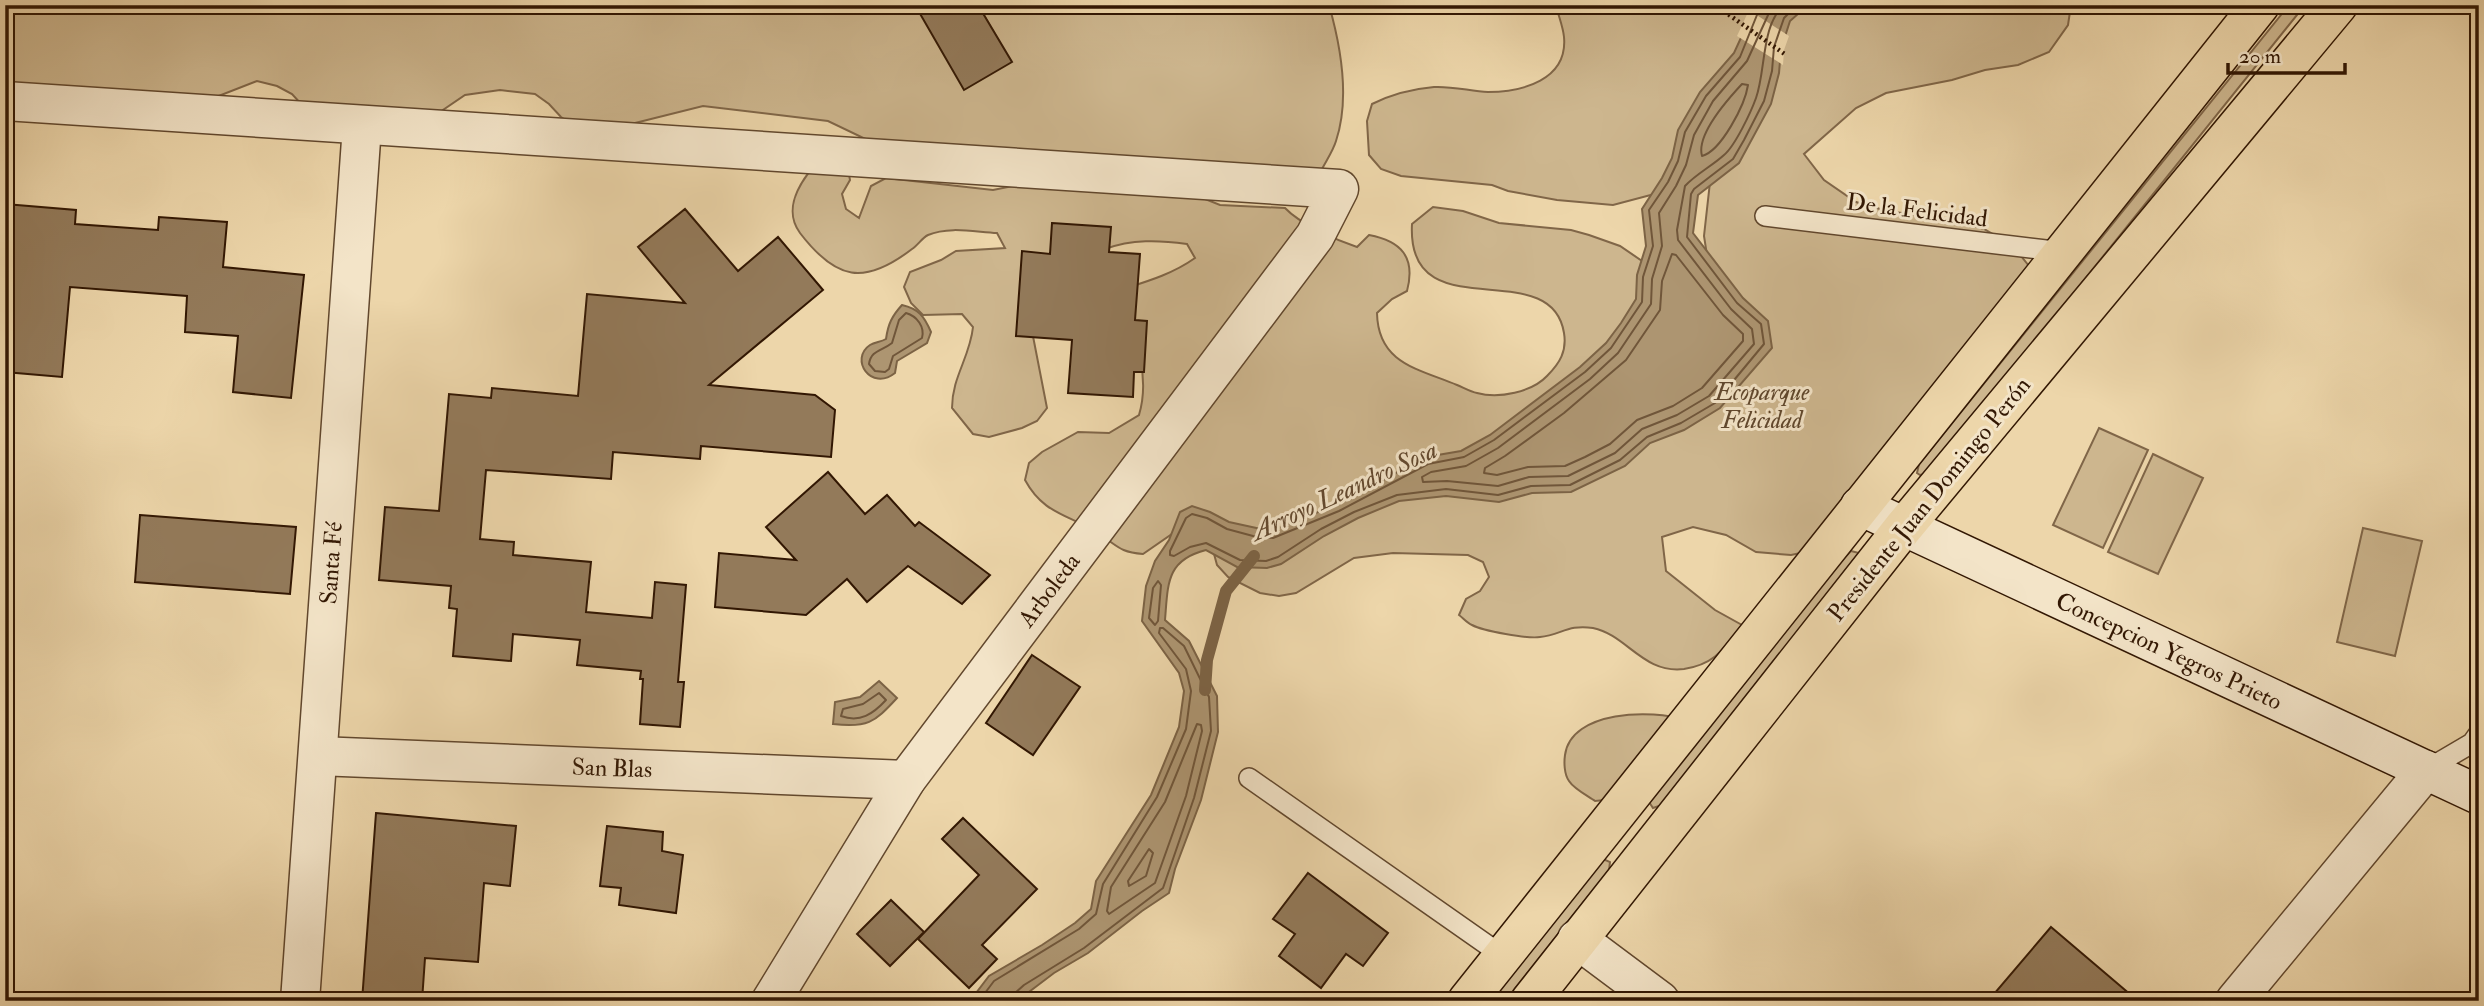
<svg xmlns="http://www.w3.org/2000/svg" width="2484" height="1006" viewBox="0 0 2484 1006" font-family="'IM FELL Double Pica',serif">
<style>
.green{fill:#cdb68e;stroke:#806648;stroke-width:2}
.water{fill:#ad9571;stroke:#7c6345;stroke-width:2}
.pier{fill:#edd6aa}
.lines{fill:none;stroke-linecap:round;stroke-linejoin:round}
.shore{stroke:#70563a;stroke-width:2}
.stream{stroke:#7c6345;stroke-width:12}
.building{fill:#937a5a;stroke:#321703;stroke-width:2}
.lane-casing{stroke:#61472d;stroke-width:22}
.street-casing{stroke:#61472d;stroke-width:41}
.secondary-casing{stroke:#321703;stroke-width:41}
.primary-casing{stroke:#321703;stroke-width:41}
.path{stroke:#321703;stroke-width:4.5;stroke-dasharray:2 3.5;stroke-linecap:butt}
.lane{stroke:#f3e4c8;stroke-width:19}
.street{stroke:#f3e4c8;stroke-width:38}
.secondary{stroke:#f3e4c8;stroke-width:38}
.primary{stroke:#edd6aa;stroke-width:38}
.labels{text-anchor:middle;stroke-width:6;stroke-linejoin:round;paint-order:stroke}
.street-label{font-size:24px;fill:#321703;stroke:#f3e4c8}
.park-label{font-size:24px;font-style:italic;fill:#60472d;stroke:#f3e4c8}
.water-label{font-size:26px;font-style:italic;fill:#63492f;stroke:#f3e4c8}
</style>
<rect width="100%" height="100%" fill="#edd6aa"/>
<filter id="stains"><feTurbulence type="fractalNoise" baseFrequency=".00286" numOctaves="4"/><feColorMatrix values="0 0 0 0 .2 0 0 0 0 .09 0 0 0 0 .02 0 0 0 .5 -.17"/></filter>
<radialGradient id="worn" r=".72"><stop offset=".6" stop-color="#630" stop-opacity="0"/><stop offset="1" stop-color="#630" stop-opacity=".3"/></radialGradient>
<!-- green -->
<g class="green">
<path d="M 5,5 L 919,5 L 1011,62 L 978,5 L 1329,5 C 1341,47 1350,99 1336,141 C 1333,151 1326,161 1321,171 L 880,146 L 828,121 L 703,106 L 611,129 L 576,127 L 561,117 L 549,104 L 535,94 L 500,90 L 465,95 L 437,114 L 303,106 L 292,94 L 277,86 L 257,81 L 170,115 L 5,107 Z"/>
<path d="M 1556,5 L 2071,5 L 2068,25 L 2049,52 L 2018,65 L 1985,70 L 1952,80 L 1886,93 L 1856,108 L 1804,154 L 1824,180 L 1856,202 L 1887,211 L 1955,220 L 1984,229 L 2013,246 L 2033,271 L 1824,548 L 1791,555 L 1756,552 L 1726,535 L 1693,527 L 1662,537 L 1666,571 L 1715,610 L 1742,625 C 1724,648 1716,664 1684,669 C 1643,674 1627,635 1593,628 C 1568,624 1561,635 1540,637 C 1528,639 1483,631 1472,625 C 1467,623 1463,618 1459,615 L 1466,599 L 1480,591 L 1489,577 L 1483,562 L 1468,555 L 1393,553 L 1354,558 L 1296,593 L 1279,596 L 1260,593 L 1228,577 L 1217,565 L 1210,539 L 1185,525 L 1143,554 C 1119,552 1118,546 1099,534 C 1069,514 1044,515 1025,480 L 1029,463 L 1042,452 L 1078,432 L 1109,433 L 1139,415 C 1152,371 1132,332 1117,291 C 1145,282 1171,275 1195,258 L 1187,244 C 1159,240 1132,239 1105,249 L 1031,326 L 1047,408 L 1037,421 L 1022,428 L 989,437 L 973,434 L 952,408 C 952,377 970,357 973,327 L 962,314 L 923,315 L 911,303 L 904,287 L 910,272 L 941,260 L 956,251 L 1005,248 L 997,233 C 975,232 949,226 928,235 C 922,238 918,245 912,249 C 864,286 836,280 800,233 C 783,210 798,185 814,166 L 847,163 L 850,180 L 842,194 L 846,209 L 859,218 L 871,186 L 886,178 L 993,190 L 1028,183 L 1175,187 L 1220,205 L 1285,208 C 1300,224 1336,240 1357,247 L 1369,235 C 1401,241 1416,257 1407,291 L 1392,299 L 1377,313 C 1378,364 1419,369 1457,385 C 1464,388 1471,392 1477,393 C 1499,399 1532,392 1547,376 C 1560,363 1567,351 1564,333 C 1551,252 1406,333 1412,224 L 1433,207 L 1463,211 L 1499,223 L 1571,230 L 1589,235 L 1620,246 L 1648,265 L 1709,268 L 1704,236 L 1710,182 L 1662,192 L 1613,205 L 1557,200 L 1508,191 L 1492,185 L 1401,176 L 1381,169 L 1369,155 L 1367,121 L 1372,104 C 1392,94 1411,89 1434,87 C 1452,86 1470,91 1488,92 C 1522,92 1568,80 1564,37 C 1563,26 1558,15 1556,5 Z"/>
<polygon points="2289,5 2305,5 1929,473 1920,475 1917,473 1919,464"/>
<polygon points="2099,428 2148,450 2103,548 2053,525"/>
<polygon points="2153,454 2203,478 2158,574 2108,552"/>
<polygon points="2363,528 2422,541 2395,656 2337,642"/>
<path d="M 1851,551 L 1859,553 L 1662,805 L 1653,808 L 1649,802 L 1634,797 L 1595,801 C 1588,796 1574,789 1569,781 C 1564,774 1564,762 1565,755 C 1571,710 1653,709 1685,720 Z"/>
<polygon points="1603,859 1610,862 1609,870 1505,1001 1487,1001"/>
</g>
<!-- water -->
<g class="water">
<path d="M 1756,5 L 1808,5 L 1790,21 L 1781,49 L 1779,73 L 1771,104 L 1739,163 L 1698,195 L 1693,233 L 1743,298 L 1768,321 L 1772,348 L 1720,408 L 1684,430 L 1650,443 L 1625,466 L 1571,492 L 1532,493 L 1499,502 L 1446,496 L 1399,501 L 1358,518 L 1324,536 L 1281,564 L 1267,568 L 1237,567 L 1206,550 C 1166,560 1168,584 1165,620 L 1189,641 L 1217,696 L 1218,732 L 1201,800 L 1175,869 L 1169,893 L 1142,911 L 1088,953 L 1054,973 L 1017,1001 L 970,1001 L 989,976 L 1042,945 L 1075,923 L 1091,909 L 1096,881 L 1151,795 L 1179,727 L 1184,691 L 1179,673 L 1142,621 L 1146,586 L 1155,561 L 1169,540 L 1180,512 L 1192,506 L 1210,512 L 1229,522 L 1270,531 L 1336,505 L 1426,457 L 1461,451 L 1490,435 L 1580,367 L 1606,343 L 1621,323 L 1636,299 L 1637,275 L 1646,246 L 1642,209 L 1662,178 L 1672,158 L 1678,130 L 1700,92 L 1734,53 Z"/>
<path d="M 902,305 C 919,309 924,316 931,332 L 927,343 L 897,361 L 895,373 C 871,392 849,359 870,345 C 875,342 881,342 886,339 C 888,324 892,316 902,305 Z"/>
<path d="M 879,681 L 897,698 C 874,723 867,728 833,724 L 835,702 L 860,697 Z"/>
</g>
<!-- pier -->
<polygon class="pier" points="1749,10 1789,36 1784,50 1783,65 1737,36"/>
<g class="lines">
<!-- shore -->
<g class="shore">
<polyline points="1761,5 1740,57 1706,96 1685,132 1678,161 1668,182 1649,210 1653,246 1643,277 1642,302 1611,348 1585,372 1494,440 1464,457 1428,464 1339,511 1273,538 1253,536 1227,529 1207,518 1192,514 1186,518 1170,551 1170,555 1174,556 1190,547 1206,543 1240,560 1266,561 1278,557 1321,529 1354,512 1397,495 1446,489 1498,495 1531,486 1570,485 1620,460 1647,437 1681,423 1715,403 1764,344 1761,324 1737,303 1687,237 1691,194 1694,189 1733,159 1744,140 1764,101 1772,71 1774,47 1784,18 1797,5"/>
<path d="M 1770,5 L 1769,13 L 1747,61 L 1713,101 L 1694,135 L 1686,165 L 1676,186 L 1659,213 L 1662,246 L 1652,279 L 1651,304 L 1618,353 L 1590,379 L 1498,448 L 1466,466 L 1431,472 L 1422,477 L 1423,482 L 1447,481 L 1498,486 L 1529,477 L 1568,476 L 1615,453 L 1642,429 L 1677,415 L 1709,396 L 1754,344 L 1752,329 L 1731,309 L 1678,240 L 1677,230 L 1685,186 C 1696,174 1712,166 1724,155 C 1735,146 1751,112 1756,98 C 1766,70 1761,25 1784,5"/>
<path d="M 1742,84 L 1748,85 C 1745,105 1721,151 1702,156 C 1696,135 1728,99 1742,84 Z"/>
<polygon points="1672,254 1676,255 1723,315 1743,334 1743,341 1702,388 1673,406 1637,420 1610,444 1585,457 1565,466 1528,467 1497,475 1484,473 1485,468 1505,456 1564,413 1626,360 1660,310 1662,281"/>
<path d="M 906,313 C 917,316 925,327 922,338 L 893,356 L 889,369 L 885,372 L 875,371 L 869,364 C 871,350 882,351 892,343 L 899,320 Z"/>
<polygon points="1158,581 1161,585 1158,621 1155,625 1149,618 1153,588"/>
<path d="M 879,693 L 886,700 C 873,714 860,723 841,716 L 843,709 L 863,704 Z"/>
<polygon points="1197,724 1201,725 1202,731 1186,796 1155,883 1109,914 1107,911 1111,887 1165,802"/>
<polygon points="1149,849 1153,853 1146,876 1129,886 1128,881"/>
<polyline points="979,1001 994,981 1079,929 1096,914 1103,884 1157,797 1186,729 1191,691 1186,669 1159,633 1160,628 1163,628 1184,646 1209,697 1211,731 1194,798 1163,888 1084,948 1024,985 1014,994 1013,1001"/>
</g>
<!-- stream -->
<polyline class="stream" points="1205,690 1207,660 1226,591 1254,556"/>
</g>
<!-- building -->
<g class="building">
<polygon points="915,5 978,5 1012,62 964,90"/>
<polygon points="5,204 76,210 75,224 158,230 159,217 227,222 223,267 304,275 291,398 233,392 238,336 185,332 187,296 70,287 62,377 5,372"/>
<polygon points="685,209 738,271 778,237 823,290 709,385 815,395 835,410 831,457 701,446 700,459 613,452 611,479 486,470 480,539 514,542 513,555 591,562 586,612 652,618 655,582 686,585 678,682 684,682 680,727 640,724 643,679 640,679 641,671 577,665 580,640 513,634 511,661 453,656 457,609 449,608 451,586 379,580 385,507 439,511 449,394 491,398 492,388 578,396 587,294 685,303 638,247"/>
<polygon points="1052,223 1111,227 1109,252 1140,254 1135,320 1147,321 1144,372 1134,372 1133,397 1068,393 1072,340 1016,336 1022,251 1050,254"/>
<polygon points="828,472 865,514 887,495 915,526 919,522 990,575 962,604 908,566 867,602 847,579 806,615 715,607 719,553 796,560 766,527"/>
<polygon points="140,515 296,527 290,594 135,582"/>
<polygon points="1032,655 1080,687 1033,755 986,723"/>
<polygon points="376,813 516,826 510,886 484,883 478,962 425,958 422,1001 362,1001"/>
<polygon points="963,818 1037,889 982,945 997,959 969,988 918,939 979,875 942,839"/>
<polygon points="607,826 663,832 662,851 683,855 676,913 619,905 621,888 600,886"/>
<polygon points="1308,873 1388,933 1363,966 1346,954 1321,988 1279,956 1295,934 1273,919"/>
<polygon points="891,900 924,932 890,966 857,934"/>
<polygon points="2051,927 2138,1001 1988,1001"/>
</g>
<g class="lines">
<!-- lane casing -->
<g class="lane-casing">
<g id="lane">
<polyline points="1765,216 2063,252"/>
<polyline points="2426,770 2472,743 2479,733"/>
<polyline points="1249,778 1503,956"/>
</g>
</g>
<!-- street casing -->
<g class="street-casing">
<g id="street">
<polyline points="5,101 1339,189 1315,236 906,780 771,1001"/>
<polyline points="318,756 906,780"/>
<polyline points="1577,939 1660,1001"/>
<polyline points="300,1001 362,126"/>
<polyline points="2235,1001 2426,770"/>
</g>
</g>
<!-- secondary casing -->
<g class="secondary-casing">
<polyline id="secondary" points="1860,506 2479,795"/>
</g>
<!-- primary casing -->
<g class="primary-casing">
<g id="primary">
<polyline points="1467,1001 2260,5"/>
<polyline points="1530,1001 1903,528 2338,5"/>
</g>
</g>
<!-- path -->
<polyline class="path" points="1715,5 1786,55"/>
<!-- lane -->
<use href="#lane" class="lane"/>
<!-- street -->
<use href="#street" class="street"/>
<!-- secondary -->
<use href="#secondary" class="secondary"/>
<!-- primary -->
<use href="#primary" class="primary"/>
</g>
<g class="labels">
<!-- street labels -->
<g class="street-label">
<text transform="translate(1917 210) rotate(7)" y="8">De la Felicidad</text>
<text transform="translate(1929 499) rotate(-51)" y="8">Presidente Juan Domingo Perón</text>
<text transform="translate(331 563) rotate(-86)" y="8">Santa Fé</text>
<text transform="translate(1049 590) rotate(-53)" y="8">Arboleda</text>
<text transform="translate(2169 651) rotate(25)" y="8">Concepcion Yegros Prieto</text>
<text transform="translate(612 768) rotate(2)" y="8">San Blas</text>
</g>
<!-- park labels -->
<g class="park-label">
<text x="1762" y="400">Ecoparque<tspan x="1762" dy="28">Felicidad</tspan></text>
</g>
<!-- water labels -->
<g class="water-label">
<text transform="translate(1344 490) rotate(-25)" y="9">Arroyo Leandro Sosa</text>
</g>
</g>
<!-- margin -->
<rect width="2484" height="1006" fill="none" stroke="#edd6aa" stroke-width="28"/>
<rect x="7" y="7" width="2470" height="992" fill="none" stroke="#321703" stroke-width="3.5"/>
<rect x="14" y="14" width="2456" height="978" fill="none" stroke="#321703" stroke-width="2"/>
<!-- scale -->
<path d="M2228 63v10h117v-10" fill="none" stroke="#321703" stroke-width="3.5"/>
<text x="2239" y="63" font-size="21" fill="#321703" stroke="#f3e4c8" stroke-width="5" paint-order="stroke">20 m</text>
<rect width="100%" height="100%" filter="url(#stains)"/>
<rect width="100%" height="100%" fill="url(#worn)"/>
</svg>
